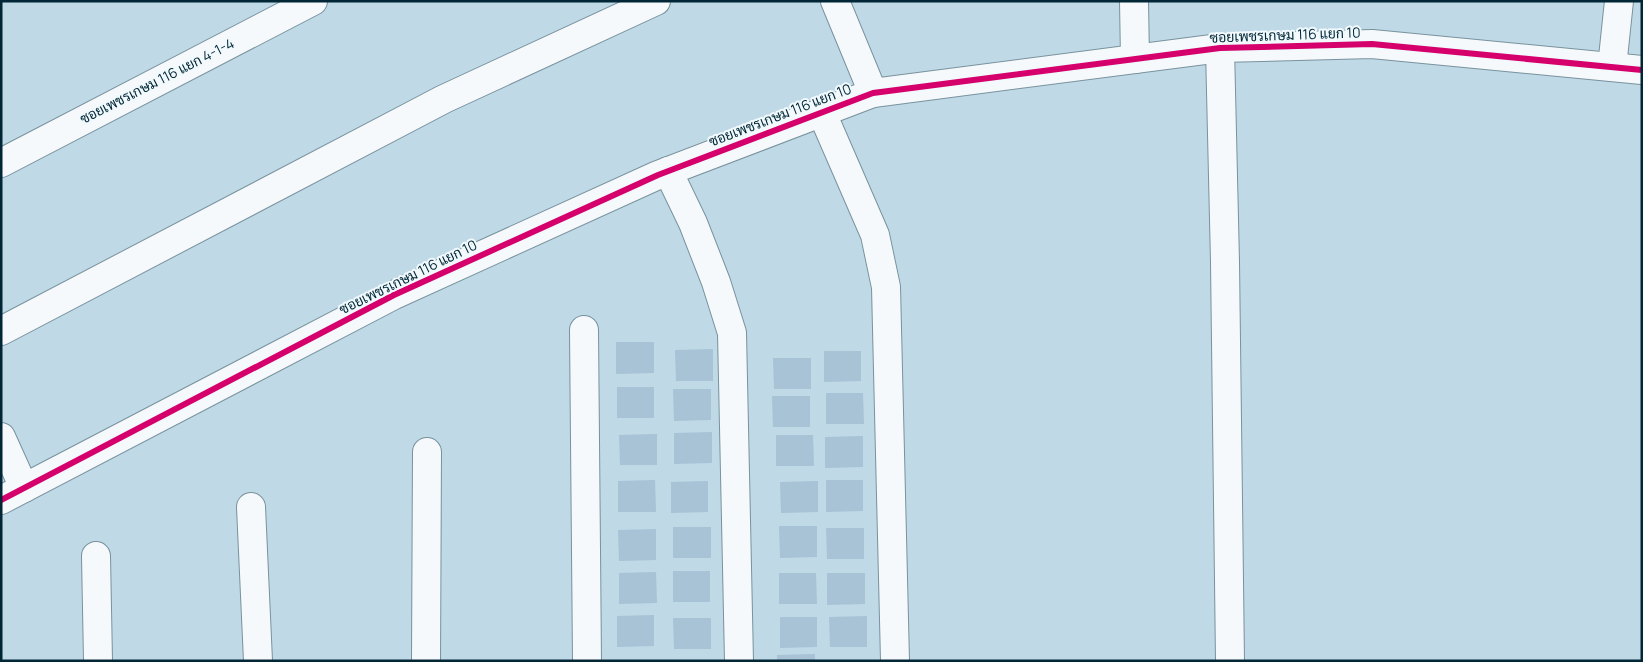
<svg xmlns="http://www.w3.org/2000/svg" width="1643" height="662" viewBox="0 0 1643 662" font-family="Manrope,Sarabun,sans-serif">
<style>
.building{fill:#a8c2d6}
.lines{fill:none;stroke-linecap:round;stroke-linejoin:round}
.street-casing{stroke:#79929d;stroke-width:30}
.street{stroke:#f5f9fb;stroke-width:28}
.cycleway-casing{stroke:#f1f9fd;stroke-width:9}
.cycleway{stroke:#d6006c;stroke-width:6}
.labels{text-anchor:middle;stroke-width:4;stroke-linejoin:round;paint-order:stroke}
.street-label{font-size:14px;fill:#012736;stroke:#f1f9fd}
</style>
<rect width="100%" height="100%" fill="#bfd9e7"/>
<!-- building -->
<g class="building">
<polygon points="616,342 654,342 654,373 616,374"/>
<polygon points="713,349 713,381 676,381 675,350"/>
<polygon points="824,351 861,351 861,381 824,382"/>
<polygon points="773,358 811,358 811,389 774,389"/>
<rect x="617" y="387" width="37" height="31"/>
<polygon points="673,389 711,389 711,420 674,421"/>
<polygon points="826,393 863,393 864,424 826,424"/>
<polygon points="772,396 810,396 810,427 773,427"/>
<polygon points="712,432 712,463 674,464 674,433"/>
<polygon points="657,434 657,465 620,465 619,435"/>
<polygon points="776,435 813,435 814,466 776,466"/>
<polygon points="863,436 863,467 825,468 825,437"/>
<polygon points="655,480 656,512 618,512 618,481"/>
<polygon points="826,480 863,480 863,511 826,512"/>
<polygon points="708,481 708,512 671,513 671,482"/>
<polygon points="818,481 818,512 781,513 780,482"/>
<polygon points="779,526 817,526 817,557 780,558"/>
<rect x="673" y="527" width="38" height="31"/>
<polygon points="826,528 864,528 864,559 827,559"/>
<polygon points="656,529 656,560 619,561 618,530"/>
<rect x="673" y="571" width="37" height="31"/>
<polygon points="656,572 657,603 619,604 619,573"/>
<polygon points="779,573 816,573 817,604 779,604"/>
<polygon points="827,573 865,573 865,604 827,605"/>
<polygon points="654,615 654,646 617,647 617,616"/>
<polygon points="867,616 867,647 830,647 829,617"/>
<polygon points="780,617 817,617 817,647 780,648"/>
<polygon points="673,618 711,618 711,649 674,649"/>
<polygon points="815,654 815,661 777,661 777,655"/>
</g>
<g class="lines">
<!-- street casing -->
<g class="street-casing">
<g id="street">
<polyline points="835,1 873,93"/>
<polyline points="1134,1 1135,59"/>
<polyline points="1220,48 1225,262 1230,661"/>
<polyline points="1612,67 1619,1"/>
<polyline points="822,113 875,235 886,287 895,661"/>
<polyline points="1,163 313,1"/>
<polyline points="668,171 693,223 716,282 732,333 739,661"/>
<polyline points="584,330 587,661"/>
<polyline points="1,331 444,99 656,1"/>
<polyline points="1,437 24,488"/>
<polyline points="1,500 394,295 658,175 873,93 1220,48 1372,44 1642,70"/>
<polyline points="251,507 258,661"/>
<polyline points="96,556 98,661"/>
<polyline points="426,661 427,452"/>
</g>
</g>
<!-- street -->
<use href="#street" class="street"/>
<!-- cycleway casing -->
<g class="cycleway-casing">
<polyline id="cycleway" points="1,500 394,295 658,175 873,93 1220,48 1372,44 1642,70"/>
</g>
<!-- cycleway -->
<use href="#cycleway" class="cycleway"/>
</g>
<g class="labels">
<!-- street labels -->
<g class="street-label">
<text transform="translate(1285 35) rotate(-2)" y="5">ซอยเพชรเกษม 116 แยก 10</text>
<text transform="translate(157 81) rotate(-27)" y="5">ซอยเพชรเกษม 116 แยก 4-1-4</text>
<text transform="translate(780 115) rotate(-21)" y="5">ซอยเพชรเกษม 116 แยก 10</text>
<text transform="translate(408 277) rotate(-26)" y="5">ซอยเพชรเกษม 116 แยก 10</text>
</g>
</g>
<!-- border -->
<rect width="1643" height="662" fill="none" stroke="#012736" stroke-width="5"/>
</svg>
